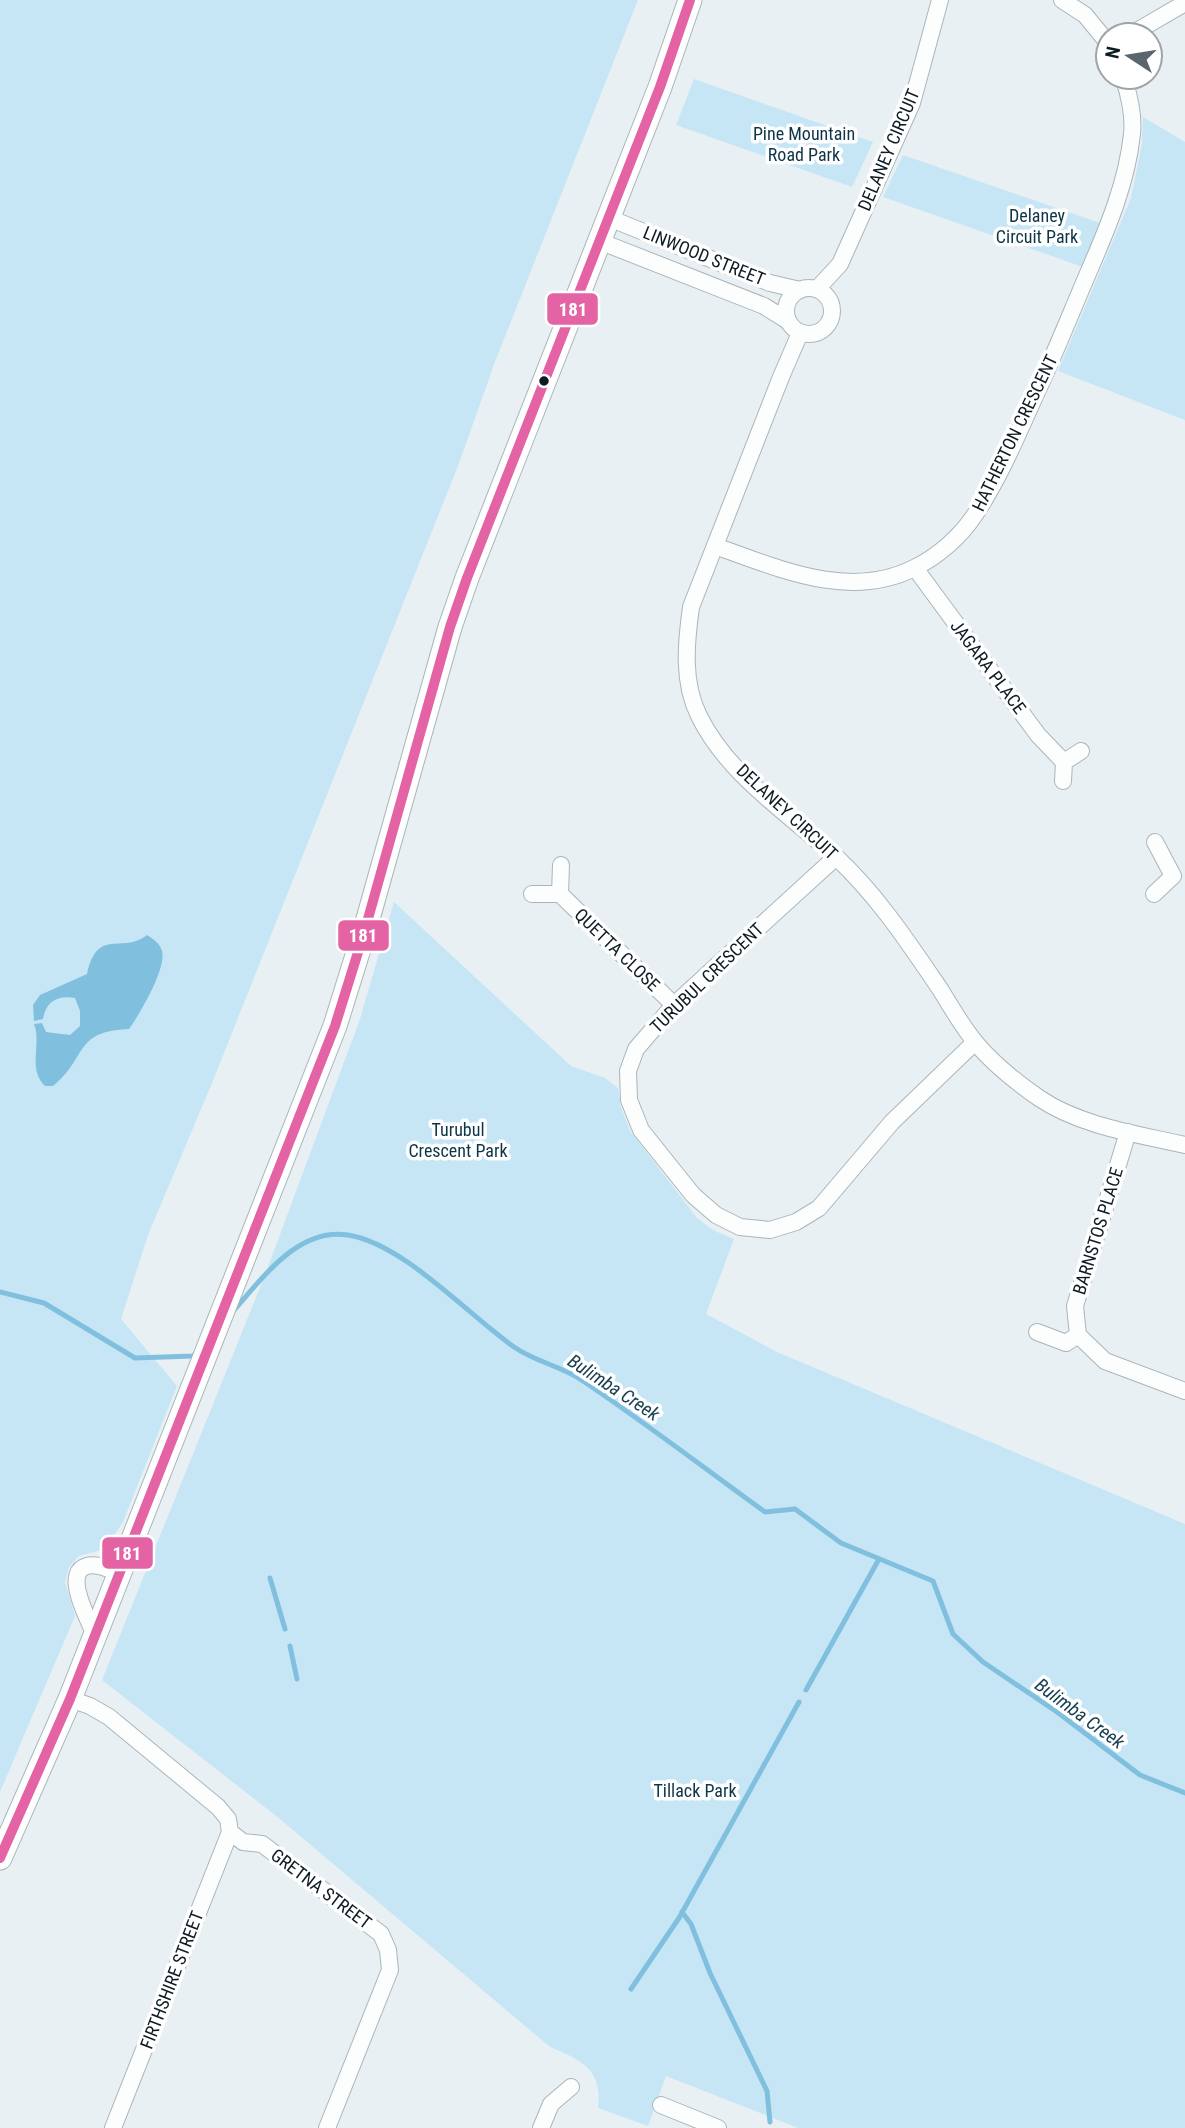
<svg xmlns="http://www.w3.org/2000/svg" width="1185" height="2128" viewBox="0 0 1185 2128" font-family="'Roboto Condensed',sans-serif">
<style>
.green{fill:#c6e6f6}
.water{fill:#80c0de}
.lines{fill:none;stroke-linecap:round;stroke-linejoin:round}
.stream{stroke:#80c0de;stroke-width:5}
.street-casing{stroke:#aab5ba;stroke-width:18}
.secondary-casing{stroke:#aab5ba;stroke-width:25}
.street{stroke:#fcfdfd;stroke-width:16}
.secondary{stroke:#fcfdfd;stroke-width:23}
.bus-1-casing{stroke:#fff;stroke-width:16}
.bus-1{stroke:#e463a4;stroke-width:10}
.bus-dot{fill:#0d1c23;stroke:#fff;stroke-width:2.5}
.labels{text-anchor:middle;stroke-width:7;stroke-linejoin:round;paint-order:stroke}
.park-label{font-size:18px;fill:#0c3546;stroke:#fff}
.street-label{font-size:18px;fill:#0d1c23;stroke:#fff}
.water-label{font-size:19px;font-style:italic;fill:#1a4052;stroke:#fff}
.line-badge{stroke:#fff;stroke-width:2.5}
.badge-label{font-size:19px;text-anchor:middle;font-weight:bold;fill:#fff}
</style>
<rect width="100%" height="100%" fill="#e8f0f4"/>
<!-- green -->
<g class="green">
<polygon points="0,0 638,0 495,362 458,466 210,1088 148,1235 121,1319 177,1386 123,1522 105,1549 79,1556 69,1567 65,1582 75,1616 0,1792"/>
<polygon points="694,79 873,142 852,187 676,125"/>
<polygon points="1143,117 1185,142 1185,420 1058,371 1131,198 1142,144"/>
<polygon points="903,155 1100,223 1083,267 883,197"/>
<path d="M 394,902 L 571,1066 L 605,1078 L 618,1088 L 621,1107 L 630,1131 L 697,1218 L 713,1230 L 734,1239 L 706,1314 L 777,1352 L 1185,1524 L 1185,2128 L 798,2128 L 666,2076 L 648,2126 L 598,2108 C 603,2069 581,2060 550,2047 L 280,1819 L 102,1680 L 265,1275 L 360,1019 Z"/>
</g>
<!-- water -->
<path class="water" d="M 147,935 C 153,939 160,943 162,951 C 167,968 139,1015 129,1029 C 73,1031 88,1058 53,1086 L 45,1086 C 27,1069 42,1044 34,1024 L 42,1023 L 46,1032 L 70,1035 L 80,1026 L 80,1011 L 75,998 C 58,995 46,1001 43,1019 L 34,1021 L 33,1005 L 40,995 L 87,974 C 98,926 121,955 147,935 Z"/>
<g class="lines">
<!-- stream -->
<g class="stream">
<polyline points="0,1292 44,1303 135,1358 193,1356 197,1352"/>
<path d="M 234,1310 C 263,1278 298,1227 348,1235 C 404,1244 467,1314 514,1347 C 534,1361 560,1366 580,1379 C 643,1421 704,1468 765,1512 L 795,1509 L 841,1543 L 933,1581 L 953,1634 L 983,1662 L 1057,1712 L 1140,1775 L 1185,1793"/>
<polyline points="270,1578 285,1629"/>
<polyline points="290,1646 297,1679"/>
<polyline points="806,1690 879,1559"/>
<polyline points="682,1912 691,1924 710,1973 767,2091 770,2122"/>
<polyline points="631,1989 679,1918 799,1702"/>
</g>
<!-- street casing -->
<g class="street-casing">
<g id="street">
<polyline points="1062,0 1085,15 1108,43"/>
<polyline points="1130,35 1185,3"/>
<polyline points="609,218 770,283 800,290"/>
<polyline points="599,241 764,306 788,321"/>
<circle cx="809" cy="311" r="23"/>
<polyline points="817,289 840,264 912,103 940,0"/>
<path d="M 800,333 L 781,377 L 691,607 C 686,643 682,682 699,716 C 728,775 788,813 835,856 C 877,895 908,942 940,989 C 951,1007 962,1026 975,1042 C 993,1064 1016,1082 1039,1098 C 1080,1126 1137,1134 1185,1145"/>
<path d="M 715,546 C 778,568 849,601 914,568 C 937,557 960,537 974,516 C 1002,475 1020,428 1041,383 C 1058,346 1073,308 1089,271 C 1108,227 1127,182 1132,134 C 1134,116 1129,93 1123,77"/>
<polyline points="915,568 1038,735 1064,762"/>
<polyline points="1063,781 1064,762 1081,751"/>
<polyline points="836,857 674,1005 636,1049 628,1071 629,1100 641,1130 693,1195 716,1215 740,1227 770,1230 796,1222 819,1208 892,1122 975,1042"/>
<polyline points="532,894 560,894 561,865"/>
<polyline points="560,894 674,1005"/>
<polyline points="1154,894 1173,876 1155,842"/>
<polyline points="1128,1132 1075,1306 1078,1335 1105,1361 1185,1391"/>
<polyline points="1037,1332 1066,1343 1078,1335"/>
<path d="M 95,1635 C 89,1621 62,1572 87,1566 C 97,1563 110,1570 120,1573"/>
<polyline points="70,1699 90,1706 109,1717 218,1807 228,1819 230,1832 243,1842 262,1844 381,1934 388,1950 390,1970 327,2128"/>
<polyline points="661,2105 718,2128"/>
<polyline points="113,2128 230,1832"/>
<polyline points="541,2128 551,2104 571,2087"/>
</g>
</g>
<!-- secondary casing -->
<g class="secondary-casing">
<polyline id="secondary" points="0,1858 70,1699 335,1026 364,933 450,627 467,578 660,87 690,0"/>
</g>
<!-- street -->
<use href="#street" class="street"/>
<!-- secondary -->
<use href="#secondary" class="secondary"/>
<!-- bus-1 casing -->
<g class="bus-1-casing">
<polyline id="bus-1" points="0,1858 70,1699 335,1026 364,933 450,627 467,578 660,87 690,0"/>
</g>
<!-- bus-1 -->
<use href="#bus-1" class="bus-1"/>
</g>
<!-- markers -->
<circle class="bus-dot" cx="544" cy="381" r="6"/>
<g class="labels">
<!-- park labels -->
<g class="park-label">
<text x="804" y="140">Pine Mountain<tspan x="804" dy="21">Road Park</tspan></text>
<text x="1037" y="222">Delaney<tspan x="1037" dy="21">Circuit Park</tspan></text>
<text x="458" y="1136">Turubul<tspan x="458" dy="21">Crescent Park</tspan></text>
<text x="695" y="1797">Tillack Park</text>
</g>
<!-- street labels -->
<g class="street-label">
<text transform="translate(889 150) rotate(-67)" y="6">DELANEY CIRCUIT</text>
<text transform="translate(704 256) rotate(22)" y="6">LINWOOD STREET</text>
<text transform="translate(1015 433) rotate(-64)" y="6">HATHERTON CRESCENT</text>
<text transform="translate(988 667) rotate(53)" y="6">JAGARA PLACE</text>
<text transform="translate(787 812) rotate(43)" y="6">DELANEY CIRCUIT</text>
<text transform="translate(617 950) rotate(44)" y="6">QUETTA CLOSE</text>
<text transform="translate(707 978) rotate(-44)" y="6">TURUBUL CRESCENT</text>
<text transform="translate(1098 1231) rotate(-73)" y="6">BARNSTOS PLACE</text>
<text transform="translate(321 1889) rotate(37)" y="6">GRETNA STREET</text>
<text transform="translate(172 1980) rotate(-69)" y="6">FIRTHSHIRE STREET</text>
</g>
<!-- water labels -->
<g class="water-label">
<text transform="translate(614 1387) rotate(33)" y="7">Bulimba Creek</text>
<text transform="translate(1080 1713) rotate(36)" y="7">Bulimba Creek</text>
</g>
</g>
<g class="line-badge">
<rect x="546" y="292" width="53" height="34" rx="7" fill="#e463a4"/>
<rect x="337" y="919" width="53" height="33" rx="7" fill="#e463a4"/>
<rect x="101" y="1536" width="53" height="34" rx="7" fill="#e463a4"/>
</g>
<g class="badge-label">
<text x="573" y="316">181</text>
<text x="363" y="942">181</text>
<text x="127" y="1560">181</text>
</g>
<!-- north arrow -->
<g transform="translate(1129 56) rotate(282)"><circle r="33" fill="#ffffff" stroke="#9ea4a7" stroke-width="2"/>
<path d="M0-5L12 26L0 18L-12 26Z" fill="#5a666c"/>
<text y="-10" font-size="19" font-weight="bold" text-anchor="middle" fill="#0d1c23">N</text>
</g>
</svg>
